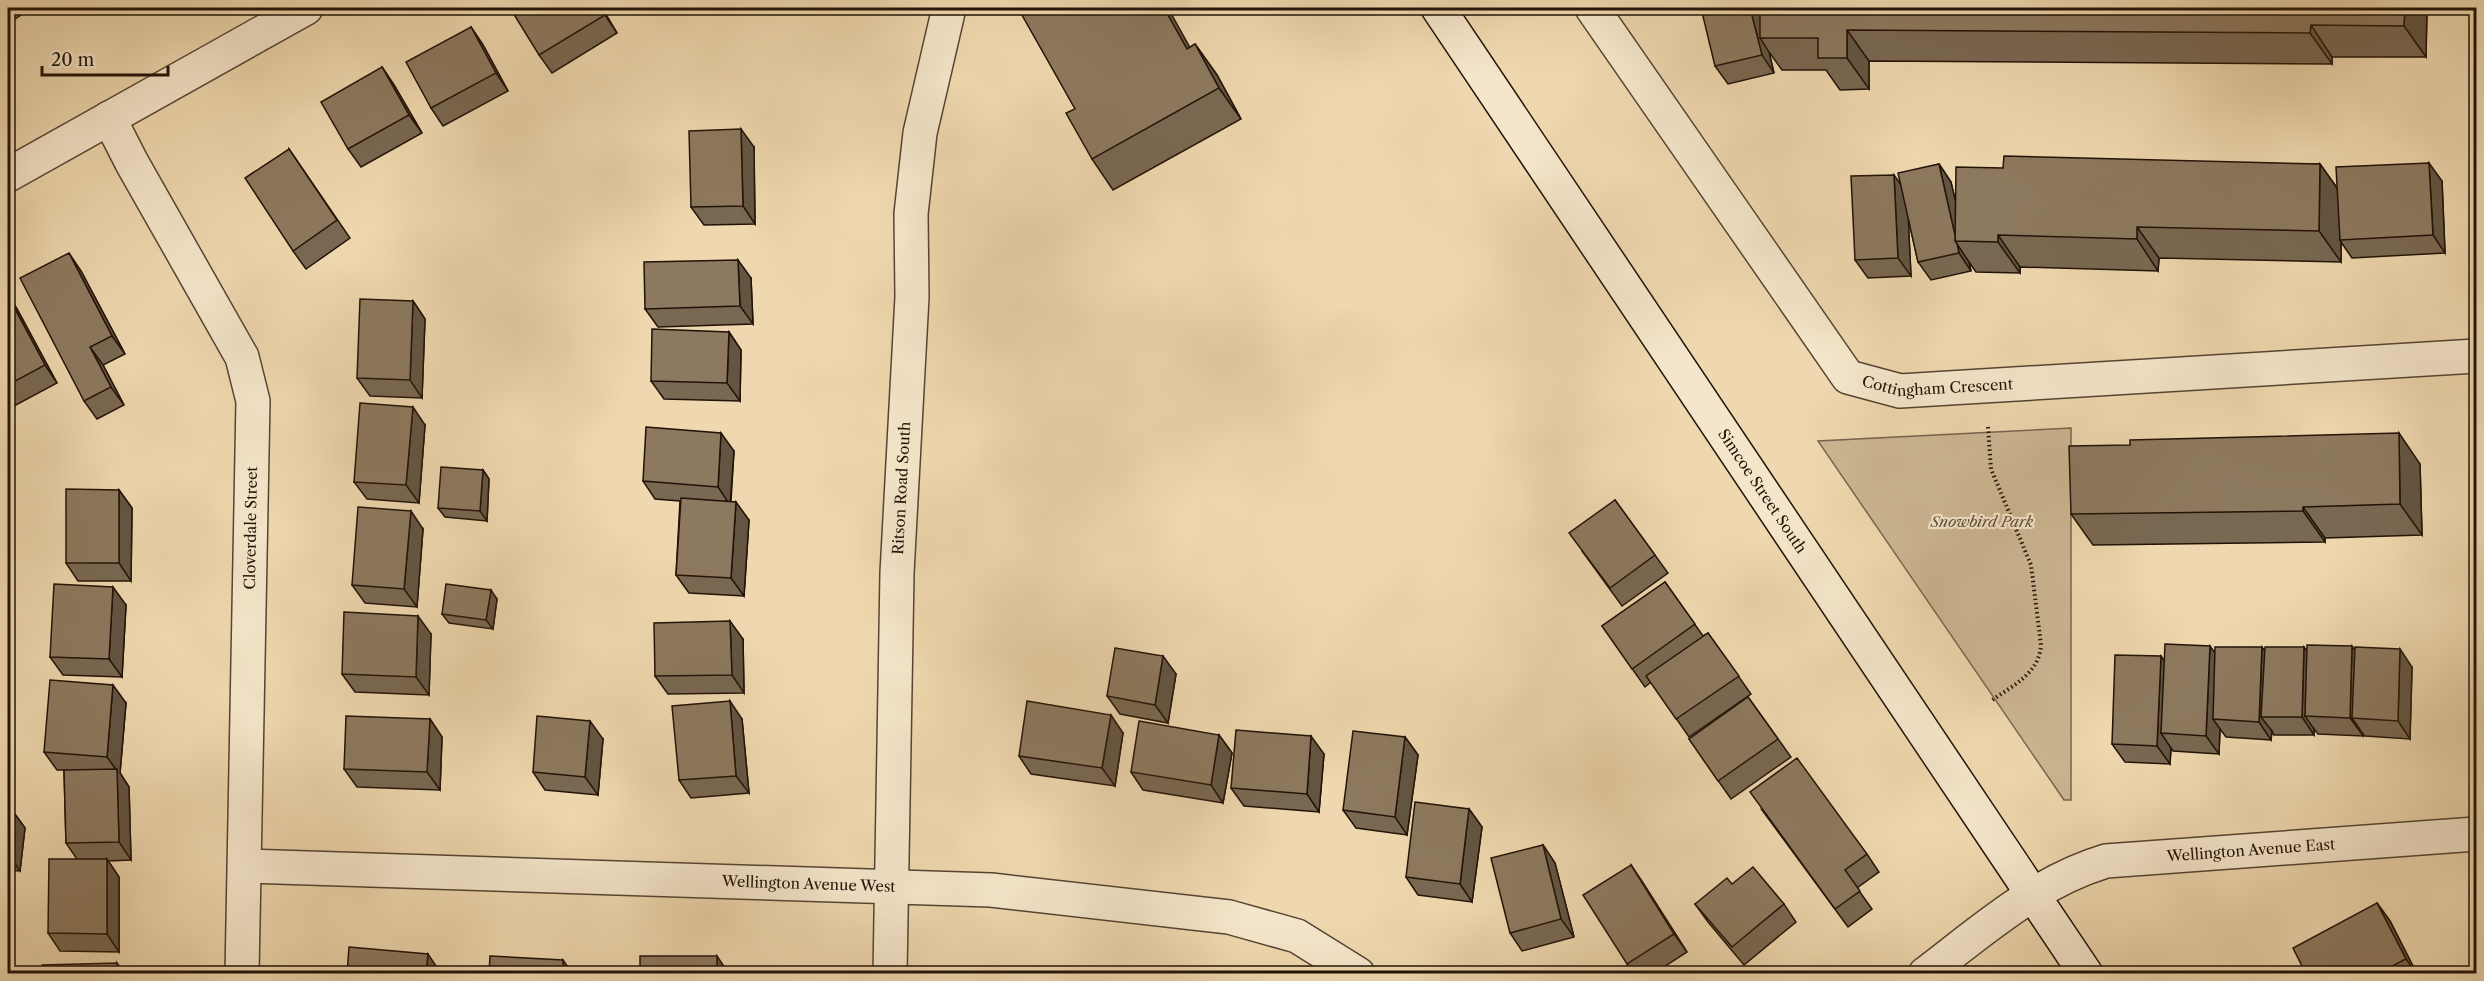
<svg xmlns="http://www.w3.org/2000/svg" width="2484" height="981" viewBox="0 0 2484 981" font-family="'Libre Caslon Text',serif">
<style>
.green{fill:#ccb793;stroke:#77654e;stroke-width:1.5}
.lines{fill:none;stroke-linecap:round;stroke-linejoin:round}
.street-casing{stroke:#554432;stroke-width:36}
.secondary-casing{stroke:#221308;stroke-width:36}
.path{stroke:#221308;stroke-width:4;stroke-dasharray:1.5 3;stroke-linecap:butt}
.street{stroke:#f5e6cb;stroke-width:33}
.secondary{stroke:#f5e6cb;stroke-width:33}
.wall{fill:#796852;stroke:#221308;stroke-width:1.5}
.shaded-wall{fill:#635542;stroke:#221308;stroke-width:1.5}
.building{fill:#8d795f;stroke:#221308;stroke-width:1.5}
.labels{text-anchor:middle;stroke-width:4.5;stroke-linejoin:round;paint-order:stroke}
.street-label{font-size:15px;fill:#221308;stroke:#f5e6cb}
.park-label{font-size:15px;font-style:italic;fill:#5e4c39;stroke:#f5e6cb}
</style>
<rect width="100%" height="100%" fill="#efd8af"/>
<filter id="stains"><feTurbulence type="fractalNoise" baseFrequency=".00333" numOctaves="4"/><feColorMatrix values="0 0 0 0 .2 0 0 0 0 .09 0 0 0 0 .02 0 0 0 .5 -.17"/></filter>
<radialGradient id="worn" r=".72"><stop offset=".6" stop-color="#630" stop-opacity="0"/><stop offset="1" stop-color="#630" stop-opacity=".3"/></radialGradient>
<!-- green -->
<polygon class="green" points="2071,428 2071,800 2064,800 1818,441"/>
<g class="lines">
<!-- street casing -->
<g class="street-casing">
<g id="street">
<path id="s1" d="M 1592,8 L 1848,377 L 1900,391 L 2476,356"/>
<polyline points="109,118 132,163 242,357 253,401 242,974"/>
<polyline points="8,175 306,8"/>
<path id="s2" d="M 245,866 L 991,890 L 1229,917 L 1297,936 L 1358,974"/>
<path id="s3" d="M 890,974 L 897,573 L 912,297 L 911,214 L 920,133 L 949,8"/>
<path id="s4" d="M 1925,974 C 1983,930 2036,882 2106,861 L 2476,834"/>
</g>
</g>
<!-- secondary casing -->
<g class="secondary-casing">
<g id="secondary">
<path id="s5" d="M 1438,8 L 2086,974"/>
</g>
</g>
<!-- path -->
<path class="path" d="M 1988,427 L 1991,469 L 2031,565 L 2041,645 C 2039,674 2013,685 1991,701"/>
<!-- street -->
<use href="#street" class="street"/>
<!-- secondary -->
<use href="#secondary" class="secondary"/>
</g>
<!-- wall -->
<g class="wall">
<polygon points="8,8 31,8 8,24"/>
<polygon points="602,8 617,33 552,73 539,55"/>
<polygon points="621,8 634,8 624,12"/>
<polygon points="1760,8 2427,8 2426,57 2332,57 2332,64 1869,61 1869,89 1840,90 1826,70 1782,70 1769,52 1774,73 1728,84 1715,66 1760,13"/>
<polygon points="471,27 483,45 508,91 443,126 431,108"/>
<polygon points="1195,44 1217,75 1241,119 1113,190 1092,159 1190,47"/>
<polygon points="382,67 394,85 422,133 361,167 348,149"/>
<polygon points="754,147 755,224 704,225 691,207"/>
<polygon points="289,149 350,238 306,269 293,251"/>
<polygon points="1939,164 1951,182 1955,200 2003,168 2320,164 2337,188 2442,181 2445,253 2352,258 2341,242 2341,262 2159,258 2158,271 2020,267 2020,273 1976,272 1969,262 1971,271 1931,280 1918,262 1908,217 1911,276 1868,278 1855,260 1900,184"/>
<polygon points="81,271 125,354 103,365 124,405 97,419 84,401"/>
<polygon points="751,278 753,324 658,327 645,309"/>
<polygon points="8,295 17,309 57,383 14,406 8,397"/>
<polygon points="413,301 425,319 422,398 370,396 357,378"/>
<polygon points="729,332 741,350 740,401 664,399 651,381"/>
<polygon points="425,425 419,503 367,499 354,482"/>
<polygon points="734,451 731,501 749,520 744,596 689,593 676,575 680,501 655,499 643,481"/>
<polygon points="2420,464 2422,535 2325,538 2325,542 2093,545 2071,514"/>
<polygon points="483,470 489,479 487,521 445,517 438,508"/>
<polygon points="119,490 132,508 131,581 78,581 66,563"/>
<polygon points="1615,500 1668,573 1622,606 1582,551"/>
<polygon points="423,529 417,607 365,603 352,585"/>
<polygon points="1665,582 1703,636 1708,633 1751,694 1689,737 1651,682 1645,687 1602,626"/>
<polygon points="497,599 493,629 449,623 442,614"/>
<polygon points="126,605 122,677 63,675 50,657"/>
<polygon points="431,634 429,695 355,692 342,674"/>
<polygon points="743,639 744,693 668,694 655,676"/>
<polygon points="2355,649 2412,667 2410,739 2365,736 2363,734 2363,736 2318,734 2314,729 2314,735 2274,735 2272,731 2271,740 2226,737 2220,729 2219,754 2173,751 2171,748 2170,764 2125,762 2112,744 2164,660 2215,652 2307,651"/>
<polygon points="1176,674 1168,723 1120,714 1107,696"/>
<polygon points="1748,697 1791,757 1731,799 1689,739"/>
<polygon points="126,703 120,773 129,787 131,860 108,861 119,877 119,952 60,951 48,933 77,859 66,843 64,770 57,770 44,752"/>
<polygon points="430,719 442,737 440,790 357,787 344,769"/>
<polygon points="742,719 749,793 691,798 679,780"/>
<polygon points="1123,733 1115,786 1031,774 1019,756"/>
<polygon points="1219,735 1232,753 1223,803 1143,790 1131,772"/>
<polygon points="1405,737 1418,755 1407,835 1356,828 1343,810"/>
<polygon points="603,739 598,795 545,790 533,772"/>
<polygon points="1324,754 1319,812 1244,806 1231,788"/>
<polygon points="1469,809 1482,827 1472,902 1418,895 1406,877"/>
<polygon points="8,810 12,810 25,828 20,871 8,870"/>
<polygon points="1762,810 1867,854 1879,872 1857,888 1872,909 1848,927"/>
<polygon points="1543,845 1555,863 1574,937 1522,951 1510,933"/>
<polygon points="1631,865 1643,883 1687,952 1653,974 1633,974 1627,964"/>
<polygon points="1732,884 1784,904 1796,922 1744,965 1708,922 1695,904"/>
<polygon points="2377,903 2390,921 2417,974 2306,974"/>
</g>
<!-- shaded-wall -->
<g class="shaded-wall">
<polygon points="600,8 602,8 617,33 605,15"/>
<polygon points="1164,8 1168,8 1208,80 1187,49"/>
<polygon points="1750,8 1759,8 1766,38 1760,38 1769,52 1774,73 1762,55"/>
<polygon points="2405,8 2427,8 2426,57 2404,26"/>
<polygon points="2311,25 2332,57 2332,64 2310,33"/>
<polygon points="471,27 483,45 508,91 496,73"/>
<polygon points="1847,30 1869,61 1869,89 1847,58"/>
<polygon points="1195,44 1217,75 1241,119 1219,88"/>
<polygon points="382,67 394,85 422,133 409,115"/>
<polygon points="741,129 754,147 755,224 743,206"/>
<polygon points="2429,163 2442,181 2445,253 2433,235"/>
<polygon points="1939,164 1951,182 1965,241 1956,241"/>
<polygon points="2320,164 2342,195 2340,240 2341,242 2341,262 2319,231"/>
<polygon points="1894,175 1907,193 1911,276 1898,258"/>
<polygon points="2137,227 2159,258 2158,271 2137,239"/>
<polygon points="1998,235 2020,267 2020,273 1998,242"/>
<polygon points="1957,244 1969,262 1971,271 1959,253"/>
<polygon points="69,253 81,271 125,354 112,336"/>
<polygon points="738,260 751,278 753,324 740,306"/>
<polygon points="8,295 17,309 57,383 45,365"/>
<polygon points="413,301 425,319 422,398 410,380"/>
<polygon points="729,332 741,350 740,401 727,383"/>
<polygon points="90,347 103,365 124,405 111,387"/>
<polygon points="413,407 425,425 419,503 406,485"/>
<polygon points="721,433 734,451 730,505 718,487"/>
<polygon points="2399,433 2420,464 2422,535 2400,504"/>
<polygon points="483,470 489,479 487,521 480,511"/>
<polygon points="119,490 132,508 131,581 119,563"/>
<polygon points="736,502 749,520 744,596 731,578"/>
<polygon points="2303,507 2325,538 2325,542 2303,511"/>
<polygon points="411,511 423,529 417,607 404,589"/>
<polygon points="113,587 126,605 122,677 109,659"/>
<polygon points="491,590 497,599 493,629 486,620"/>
<polygon points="418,616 431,634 429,695 416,677"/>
<polygon points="730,621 743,639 744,693 732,675"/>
<polygon points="2210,646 2223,664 2213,719 2220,729 2219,754 2206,736"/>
<polygon points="2352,646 2365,664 2352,718 2363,734 2363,736 2350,718"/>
<polygon points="2262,647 2274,665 2261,717 2272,731 2271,740 2259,722"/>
<polygon points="2304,647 2317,665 2305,716 2314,729 2314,735 2302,717"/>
<polygon points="2400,649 2412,667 2410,739 2398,721"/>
<polygon points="1163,656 1176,674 1168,723 1155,705"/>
<polygon points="2161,656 2174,674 2161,733 2171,748 2170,764 2157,746"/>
<polygon points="113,685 126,703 120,773 129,787 131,860 119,842 117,771 107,757"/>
<polygon points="730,701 742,719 749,793 736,776"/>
<polygon points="1111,715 1123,733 1115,786 1102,768"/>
<polygon points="430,719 442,737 440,790 427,772"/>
<polygon points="590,721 603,739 598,795 585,777"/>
<polygon points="1219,735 1232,753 1223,803 1211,785"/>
<polygon points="1311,736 1324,754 1319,812 1307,794"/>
<polygon points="1405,737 1418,755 1407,835 1395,817"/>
<polygon points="1469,809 1482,827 1472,902 1460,884"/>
<polygon points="12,810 25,828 20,871 8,854"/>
<polygon points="1543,845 1555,863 1574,937 1561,919"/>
<polygon points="107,859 119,877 119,952 107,934"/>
<polygon points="1631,865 1643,883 1687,952 1674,934"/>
<polygon points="2377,903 2390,921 2417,974 2406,959"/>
<polygon points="428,954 440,972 440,974 426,974"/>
<polygon points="717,956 729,974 717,974"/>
<polygon points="563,960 573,974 563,974"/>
<polygon points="117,963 125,974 118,974"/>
</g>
<!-- building -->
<g class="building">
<polygon points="510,8 600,8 605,15 539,55"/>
<polygon points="1018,8 1164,8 1187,49 1195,44 1219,88 1092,159 1066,113 1075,109"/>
<polygon points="1701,8 1750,8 1762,55 1715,66"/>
<polygon points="1760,8 2405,8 2404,26 2311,25 2310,33 1847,30 1847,58 1818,58 1818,38 1760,38"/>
<polygon points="471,27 496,73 431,108 406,62"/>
<polygon points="382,67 409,115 348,149 321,102"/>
<polygon points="741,129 743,206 691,207 689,131"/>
<polygon points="289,149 337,220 293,251 245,178"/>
<polygon points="2004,156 2320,164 2319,231 2137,227 2137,239 1998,235 1998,242 1955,241 1956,167 2003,168"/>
<polygon points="2429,163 2433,235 2340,240 2336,167"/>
<polygon points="1939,164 1955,235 1955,241 1957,244 1959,253 1918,262 1898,173"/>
<polygon points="1894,175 1898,258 1855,260 1851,176"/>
<polygon points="69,253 112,336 90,347 111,387 84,401 20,278"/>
<polygon points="738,260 740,306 645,309 644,262"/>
<polygon points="8,296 45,365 8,385"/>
<polygon points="360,299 413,301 410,380 357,378"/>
<polygon points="652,329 729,332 727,383 651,381"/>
<polygon points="360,403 413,407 406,485 354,482"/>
<polygon points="646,427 721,433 718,487 643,481"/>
<polygon points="2399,433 2400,504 2303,507 2303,511 2071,514 2069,446 2130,445 2130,440"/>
<polygon points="441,467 483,470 480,511 438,508"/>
<polygon points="66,489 119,490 119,563 66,563"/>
<polygon points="681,498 736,502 731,578 676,575"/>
<polygon points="1615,500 1655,555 1610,588 1569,533"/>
<polygon points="358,507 411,511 404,589 352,585"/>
<polygon points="1665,582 1695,624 1632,669 1602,626"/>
<polygon points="54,584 113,587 109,659 50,657"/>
<polygon points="446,584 491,590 486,620 442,614"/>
<polygon points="344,612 418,616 416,677 342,674"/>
<polygon points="730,621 732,675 655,676 654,623"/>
<polygon points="1708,633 1739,676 1676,719 1646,676"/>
<polygon points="2165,644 2210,646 2206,736 2161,733"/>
<polygon points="2307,645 2352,646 2350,718 2305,716"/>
<polygon points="2215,647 2262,647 2259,722 2213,719"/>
<polygon points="2265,647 2304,647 2302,717 2261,717"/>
<polygon points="2355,647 2400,649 2398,721 2352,718"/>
<polygon points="1115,648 1163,656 1155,705 1107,696"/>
<polygon points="2115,655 2161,656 2157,746 2112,744"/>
<polygon points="50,680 113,685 107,757 44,752"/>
<polygon points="1748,697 1778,739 1718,781 1689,739"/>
<polygon points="730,701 736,776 679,780 672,706"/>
<polygon points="1027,701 1111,715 1102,768 1019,756"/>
<polygon points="346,716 430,719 427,772 344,769"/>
<polygon points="537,716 590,721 585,777 533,772"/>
<polygon points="1139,721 1219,735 1211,785 1131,772"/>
<polygon points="1236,730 1311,736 1307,794 1231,788"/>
<polygon points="1353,731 1405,737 1395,817 1343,810"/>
<polygon points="1797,758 1867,854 1845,870 1860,891 1835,909 1750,792"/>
<polygon points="117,769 119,842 66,843 64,770"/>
<polygon points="1415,802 1469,809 1460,884 1406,877"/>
<polygon points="8,810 12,810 8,849"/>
<polygon points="1543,845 1561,919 1510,933 1491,858"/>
<polygon points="49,859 107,859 107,934 48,933"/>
<polygon points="1631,865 1674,934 1627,964 1583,895"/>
<polygon points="1753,867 1784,904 1732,947 1695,904 1727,878 1732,884"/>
<polygon points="2377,903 2406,959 2377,974 2306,974 2293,948"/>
<polygon points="349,947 428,954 426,974 347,974"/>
<polygon points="490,956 563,960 563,974 489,974"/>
<rect x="640" y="956" width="77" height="18"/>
<polygon points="117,963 118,974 42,974 42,965"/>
</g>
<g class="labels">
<!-- street labels -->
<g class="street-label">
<text dy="5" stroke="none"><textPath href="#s1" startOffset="540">Cottingham Crescent</textPath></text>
<text dy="5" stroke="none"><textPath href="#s3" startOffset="486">Ritson Road South</textPath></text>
<text dy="5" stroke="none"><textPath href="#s5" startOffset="582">Simcoe Street South</textPath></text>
<text transform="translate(251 528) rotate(-89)" y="5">Cloverdale Street</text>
<text dy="5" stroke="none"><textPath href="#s4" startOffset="360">Wellington Avenue East</textPath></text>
<text dy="5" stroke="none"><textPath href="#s2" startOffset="564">Wellington Avenue West</textPath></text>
</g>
<!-- park labels -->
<g class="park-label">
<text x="1982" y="527">Snowbird Park</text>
</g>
</g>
<!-- margin -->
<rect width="2484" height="981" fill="none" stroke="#efd8af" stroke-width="30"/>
<rect x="9" y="9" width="2466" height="963" fill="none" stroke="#221308" stroke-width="3"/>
<rect x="15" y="15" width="2454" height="951" fill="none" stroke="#221308" stroke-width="1.5"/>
<!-- scale -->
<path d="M42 66v9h126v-9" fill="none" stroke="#221308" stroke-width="3"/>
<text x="51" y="66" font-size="18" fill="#221308" stroke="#f5e6cb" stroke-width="4.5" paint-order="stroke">20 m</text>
<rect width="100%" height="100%" filter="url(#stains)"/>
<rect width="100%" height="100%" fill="url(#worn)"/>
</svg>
